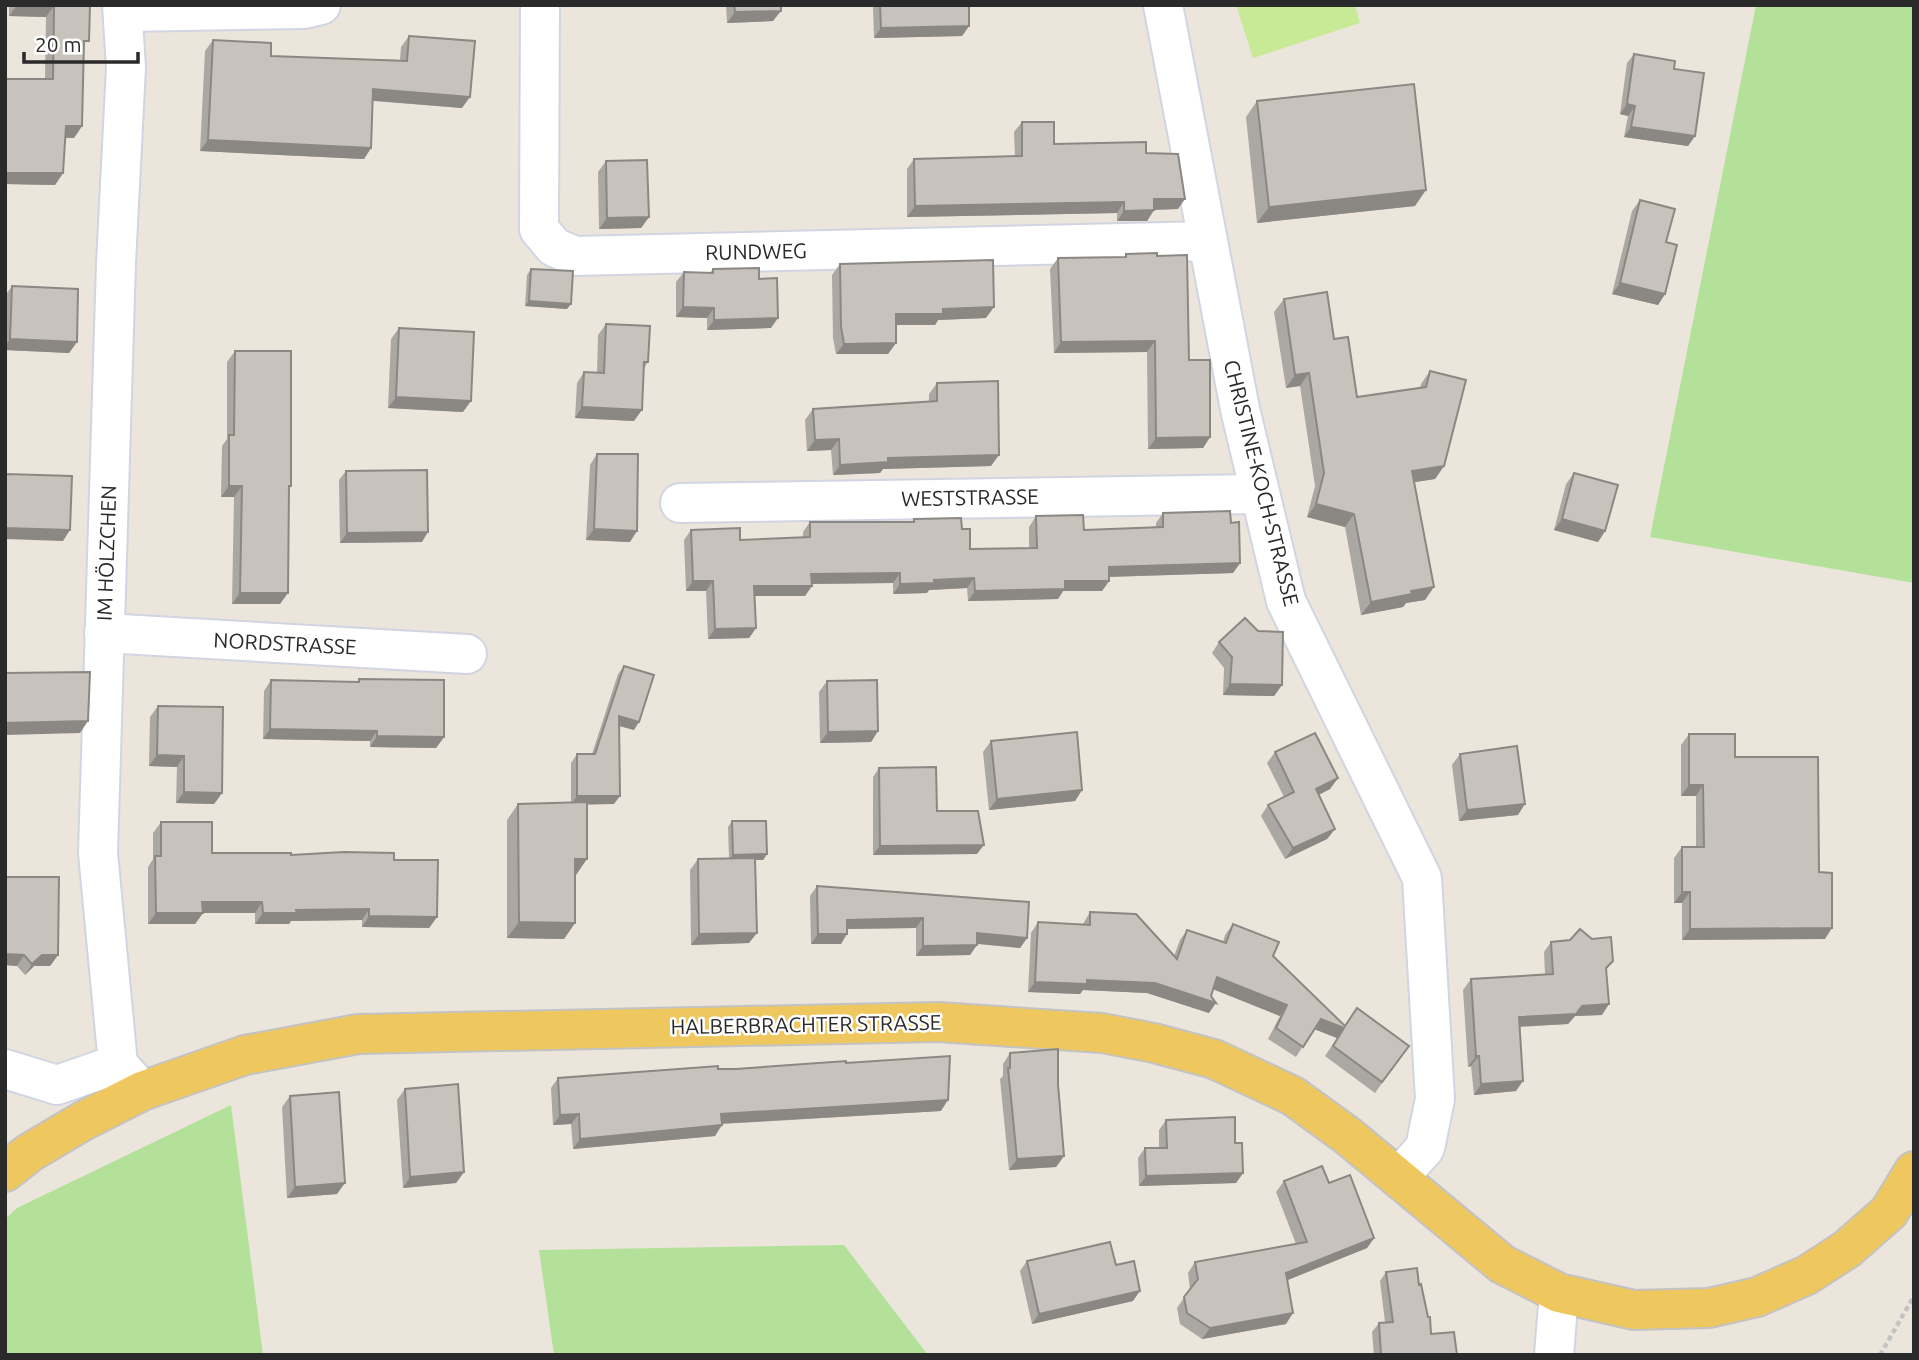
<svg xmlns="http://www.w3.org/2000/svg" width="1919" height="1360" viewBox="0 0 1919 1360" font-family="Ubuntu,sans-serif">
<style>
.green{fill:#b4e199}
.pitch{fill:#c8e995}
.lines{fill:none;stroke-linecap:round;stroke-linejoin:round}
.minor-casing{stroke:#d1d5e2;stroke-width:42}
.major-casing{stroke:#c3c3c3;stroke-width:42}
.path{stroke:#c3c3c3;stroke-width:4.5;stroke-dasharray:5 3.5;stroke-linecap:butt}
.minor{stroke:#fff;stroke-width:38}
.major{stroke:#eec85f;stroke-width:38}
.wall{fill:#aba7a2}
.shaded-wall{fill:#8b8884}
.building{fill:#c7c2bc;stroke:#8b8884;stroke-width:2}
.labels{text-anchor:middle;stroke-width:5;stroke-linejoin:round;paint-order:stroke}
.street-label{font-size:21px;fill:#2a2a2a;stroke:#fff}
</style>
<rect width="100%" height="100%" fill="#ece5dc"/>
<!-- green -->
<g class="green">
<polygon points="1756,5 1914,5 1914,583 1650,537"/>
<polygon points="231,1105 263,1355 5,1355 5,1219 17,1208"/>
<polygon points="844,1245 928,1355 554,1355 539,1250"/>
</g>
<!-- pitch -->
<polygon class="pitch" points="1236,5 1355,5 1360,23 1253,58"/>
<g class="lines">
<!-- minor casing -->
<g class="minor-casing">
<g id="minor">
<polyline points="122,5 126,67 116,263 98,853 118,1064 142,1091"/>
<polyline points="540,5 539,229 554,247 575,256 1207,241"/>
<polyline points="1163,5 1240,409 1286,601 1422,878 1435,1099 1425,1148 1399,1177"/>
<polyline points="124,12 304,9 321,5"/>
<polyline points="680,503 1260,494"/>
<polyline points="104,633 467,654"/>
<polyline points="5,1069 57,1085 118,1064"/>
<polyline points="1554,1355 1559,1293"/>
</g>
</g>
<!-- major casing -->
<g class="major-casing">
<polyline id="major" points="5,1172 29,1153 83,1121 142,1091 245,1055 358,1034 938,1022 1102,1033 1154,1043 1214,1059 1293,1096 1348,1136 1502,1264 1559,1293 1634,1310 1709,1308 1757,1297 1807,1275 1847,1249 1889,1212 1914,1171"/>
</g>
<!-- path -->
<polyline class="path" points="1880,1355 1914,1296"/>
<!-- minor -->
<use href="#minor" class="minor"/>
<!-- major -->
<use href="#major" class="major"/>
</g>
<!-- wall -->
<g class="wall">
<polygon points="9,5 90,5 84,48 82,126 74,138 65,138 63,173 55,185 5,184 5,79 45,79 46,17 9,16"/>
<polygon points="726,5 781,5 773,21 727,23"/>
<polygon points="873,5 969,5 969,26 962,36 874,38"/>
<polygon points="409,36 462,108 373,101 371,148 364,159 200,151 205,51 213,40 271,56 400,60 401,47"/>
<polygon points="1634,54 1674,69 1695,136 1688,146 1624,137 1628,116 1620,114 1627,63"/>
<polygon points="1257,101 1415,206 1257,223 1246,117"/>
<polygon points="1022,122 1054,144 1146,153 1178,209 1154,210 1147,221 1117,221 1117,213 907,217 907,169 914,159 1015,156 1014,132"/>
<polygon points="606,161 649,217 641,228 599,229 598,172"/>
<polygon points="1640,200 1665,294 1658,305 1612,294 1632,211"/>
<polygon points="1126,254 1189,360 1210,437 1203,448 1148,449 1147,352 1054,353 1050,269 1058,258 1124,257"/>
<polygon points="840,264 986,318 938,320 935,325 896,325 896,343 888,354 836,354 833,338 832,275"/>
<polygon points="531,269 567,309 525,306 527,275"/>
<polygon points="713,269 759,279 771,328 707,330 707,318 676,317 676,282 684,272 710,273"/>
<polygon points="12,286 77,342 69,353 5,350 5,296"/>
<polygon points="1284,299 1334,339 1357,397 1420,388 1421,384 1430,371 1444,466 1435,479 1414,482 1425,600 1406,603 1403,607 1361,615 1345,527 1307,517 1315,486 1300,386 1286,388 1274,312"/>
<polygon points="606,324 648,362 644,368 634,421 575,418 577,383 584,372 597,373 598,335"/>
<polygon points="399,328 463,412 388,408 391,339"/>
<polygon points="235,351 289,489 280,604 232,604 234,497 221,497 222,446 227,439 227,362"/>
<polygon points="937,383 991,466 883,469 880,473 833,475 831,450 807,451 805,420 813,409 929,402 929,394"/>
<polygon points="597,454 630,542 586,540 590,465"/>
<polygon points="346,471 422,542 340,543 339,480"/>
<polygon points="1574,473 1605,531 1598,542 1554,530 1566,484"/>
<polygon points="1163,513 1231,523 1240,563 1233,573 1109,577 1109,581 1102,591 1063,591 1058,599 968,601 967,588 929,590 927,593 893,594 893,583 812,584 805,596 755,596 756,628 749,638 708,639 706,591 686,591 684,540 691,530 740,540 803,538 803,532 810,522 912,522 914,519 962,529 970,549 1029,548 1029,527 1036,516 1084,530 1156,527 1156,523"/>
<polygon points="1219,642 1282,685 1274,696 1223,695 1224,668 1212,653"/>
<polygon points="624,666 634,730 619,726 614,804 587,804 575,875 575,923 564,939 507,938 507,820 518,804 571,803 571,763 577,754 592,754 618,674"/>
<polygon points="359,679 444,737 436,748 370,747 370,741 263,739 264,691 271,680 358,682"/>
<polygon points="827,681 878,731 871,742 820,743 819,692"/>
<polygon points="158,706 222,793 214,804 176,803 177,767 149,766 150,717"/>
<polygon points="1689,734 1735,757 1819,872 1825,939 1682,940 1682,903 1674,903 1674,858 1682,847 1696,847 1696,796 1681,796 1681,745"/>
<polygon points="991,741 1082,790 1075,801 989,810 983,752"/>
<polygon points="1275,752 1338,778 1330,789 1319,795 1335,829 1327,839 1285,859 1261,816 1268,805 1284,797 1267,763"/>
<polygon points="1460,754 1518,815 1459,821 1452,765"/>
<polygon points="879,768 937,811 977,854 873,855 873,777"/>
<polygon points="732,821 767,854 763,860 755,860 749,943 691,945 690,870 698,859 729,858 728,827"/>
<polygon points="161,822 212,853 394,860 437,917 429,928 362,927 362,920 291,921 289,924 255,924 255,913 203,913 195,924 148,924 148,867 153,859 153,833"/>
<polygon points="5,877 58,955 50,966 34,966 25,975 17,966 5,965"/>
<polygon points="817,886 1027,938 1020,948 977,944 970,955 916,956 916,928 847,929 841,944 811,944 810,896"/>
<polygon points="1090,912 1174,956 1180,940 1187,930 1223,942 1225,935 1233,924 1273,956 1345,1026 1409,1046 1375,1093 1325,1056 1337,1038 1314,1029 1296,1057 1268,1039 1280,1016 1213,989 1211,996 1209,1013 1147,993 1083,990 1080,994 1028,992 1031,933 1038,922 1083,924"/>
<polygon points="1551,942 1613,961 1606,970 1602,1015 1575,1016 1568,1024 1519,1027 1516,1091 1474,1095 1471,1066 1468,1067 1463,990 1471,979 1545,974 1544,952"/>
<polygon points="1010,1053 1058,1084 1064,1156 1056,1167 1009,1170 1000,1079 1003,1076 1003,1064"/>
<polygon points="846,1063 941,1111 722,1124 715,1136 573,1149 571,1124 553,1125 551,1088 558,1078"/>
<polygon points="405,1089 464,1172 456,1183 403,1188 397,1100"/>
<polygon points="290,1096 337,1194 287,1198 282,1107"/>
<polygon points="1166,1120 1235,1143 1243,1173 1236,1183 1139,1186 1138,1158 1145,1148 1159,1148 1159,1130"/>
<polygon points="1284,1181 1329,1183 1374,1238 1367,1248 1287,1280 1286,1324 1202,1339 1180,1324 1177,1308 1190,1289 1188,1273 1195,1262 1296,1244 1276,1192"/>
<polygon points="1027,1261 1116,1265 1133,1301 1032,1324 1020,1271"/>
<polygon points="1386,1272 1419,1285 1431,1334 1457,1355 1374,1355 1372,1332 1379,1323 1385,1322 1380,1281"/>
</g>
<!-- shaded-wall -->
<g class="shaded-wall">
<polygon points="17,5 54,6 46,17 9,16"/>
<polygon points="781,11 773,21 727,23 735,12"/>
<polygon points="969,26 962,36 874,38 881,28"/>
<polygon points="373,89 470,97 462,108 366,100"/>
<polygon points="1627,104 1635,106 1628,116 1620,114"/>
<polygon points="66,126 82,126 74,138 58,137"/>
<polygon points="1631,127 1695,136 1688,146 1624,137"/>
<polygon points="208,140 371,148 364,159 200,151"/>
<polygon points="5,173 63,173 55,185 5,184"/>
<polygon points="1426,190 1415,206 1257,223 1269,207"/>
<polygon points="1154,199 1185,199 1178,209 1146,210"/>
<polygon points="1124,202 1117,213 907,217 915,206"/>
<polygon points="1154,210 1147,221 1117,221 1124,211"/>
<polygon points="649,217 641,228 599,229 607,218"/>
<polygon points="1620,283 1665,294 1658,305 1612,294"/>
<polygon points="529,301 571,304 567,309 525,306"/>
<polygon points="683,307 714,308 707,318 676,317"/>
<polygon points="994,307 986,318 938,320 935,325 888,325 896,314 943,309"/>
<polygon points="778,318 771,328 707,330 714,320"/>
<polygon points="10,339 77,342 69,353 5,350 5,346"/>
<polygon points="1155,341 1147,352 1054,353 1061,342"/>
<polygon points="896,343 888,354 836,354 844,344"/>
<polygon points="1309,373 1300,386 1286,388 1295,375"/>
<polygon points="396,397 471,401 463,412 388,408"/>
<polygon points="582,407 642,410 634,421 575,418"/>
<polygon points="1210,437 1203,448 1148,449 1156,438"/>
<polygon points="839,439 831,450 807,451 815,440"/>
<polygon points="999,455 991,466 883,469 880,473 833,475 840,465 888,458"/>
<polygon points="1444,466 1435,479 1403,484 1412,471"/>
<polygon points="229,486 242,486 234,497 221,497"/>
<polygon points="1316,504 1354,514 1345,527 1307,517"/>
<polygon points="1562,519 1605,531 1598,542 1554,530"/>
<polygon points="5,528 70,530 63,541 5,539"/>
<polygon points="594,529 637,531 630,542 586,540"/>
<polygon points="428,532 422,542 340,543 347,533"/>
<polygon points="1240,563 1233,573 1102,577 1109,567"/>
<polygon points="900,573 893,583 804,584 811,574"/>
<polygon points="974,578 967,588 929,590 927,593 893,594 900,584"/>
<polygon points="693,581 713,581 706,591 686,591"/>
<polygon points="1065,581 1109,581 1102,591 1063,591 1058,599 968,601 975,591"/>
<polygon points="754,586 812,586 805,596 747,596"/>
<polygon points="1434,587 1425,600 1406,603 1403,607 1361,615 1371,602 1411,591"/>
<polygon points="240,593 288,593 280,604 232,604"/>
<polygon points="756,628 749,638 708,639 715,629"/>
<polygon points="1230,684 1282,685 1274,696 1223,695"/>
<polygon points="619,716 639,722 634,730 613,724"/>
<polygon points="88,721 80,733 5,735 5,723"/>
<polygon points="270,729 377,731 370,741 263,739"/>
<polygon points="878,731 871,742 820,743 828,732"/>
<polygon points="377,736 444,737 436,748 370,747"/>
<polygon points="157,755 184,756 177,767 149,766"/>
<polygon points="1338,778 1330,789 1308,800 1316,789"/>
<polygon points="1689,785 1703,785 1696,796 1681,796"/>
<polygon points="1082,790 1075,801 989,810 997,799"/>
<polygon points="184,792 222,793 214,804 176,803"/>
<polygon points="577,796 620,796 614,804 571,805"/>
<polygon points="1525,804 1518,815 1459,821 1467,810"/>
<polygon points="1335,829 1327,839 1285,859 1293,848"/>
<polygon points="984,845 977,854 873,855 880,846"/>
<polygon points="767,854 763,860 729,860 733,855"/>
<polygon points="575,859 587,859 576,875 564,874"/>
<polygon points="1682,892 1690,892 1682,903 1674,903"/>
<polygon points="202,902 262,902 255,913 195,913"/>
<polygon points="369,909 362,920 291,921 289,924 255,924 263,913 296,910"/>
<polygon points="156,913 203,913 195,924 148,924"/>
<polygon points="369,916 437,917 429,928 362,927"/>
<polygon points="923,918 916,928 841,929 847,920"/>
<polygon points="519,922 575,923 564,939 507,938"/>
<polygon points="1832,928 1825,939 1682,940 1690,929"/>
<polygon points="757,933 749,943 691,945 699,934"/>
<polygon points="977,933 1027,938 1020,948 970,943"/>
<polygon points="818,934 847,934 841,944 811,944"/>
<polygon points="977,945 970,955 916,956 923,946"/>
<polygon points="5,954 24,955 17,966 5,965"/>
<polygon points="42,955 58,955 50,966 34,966 25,975 32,964"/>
<polygon points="1217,977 1287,1005 1280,1016 1210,988"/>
<polygon points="1087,980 1155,983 1216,1003 1209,1013 1147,993 1083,990 1080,994 1028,992 1035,982"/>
<polygon points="1609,1004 1602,1015 1575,1016 1568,1024 1511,1027 1519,1017 1582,1006"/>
<polygon points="1321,1019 1344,1028 1337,1038 1314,1029"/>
<polygon points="1476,1056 1479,1056 1471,1066 1468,1067"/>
<polygon points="1523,1081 1516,1091 1474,1095 1481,1084"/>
<polygon points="948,1100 941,1111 714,1124 721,1114"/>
<polygon points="579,1114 571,1124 553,1125 560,1115"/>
<polygon points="722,1125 715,1136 573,1149 580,1139"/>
<polygon points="1064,1156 1056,1167 1009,1170 1017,1159"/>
<polygon points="464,1172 456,1183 403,1188 410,1177"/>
<polygon points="1243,1173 1236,1183 1139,1186 1146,1176"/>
<polygon points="345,1183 337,1194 287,1198 295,1187"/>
<polygon points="1374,1238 1367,1248 1278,1284 1286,1273"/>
<polygon points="1140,1291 1133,1301 1032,1324 1039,1314"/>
<polygon points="1293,1313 1286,1324 1202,1339 1210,1328"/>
</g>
<!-- building -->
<g class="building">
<polygon points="31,5 90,5 89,41 84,41 82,126 66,126 63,173 5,173 5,79 53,79 54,6"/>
<polygon points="734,5 781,5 781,11 735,12"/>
<polygon points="880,5 969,5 969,26 881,28"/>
<polygon points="409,36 475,41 470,97 373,89 371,148 208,140 213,40 271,43 271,56 407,61"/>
<polygon points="1634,54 1675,61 1674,69 1704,73 1695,136 1631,127 1635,106 1627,104"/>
<polygon points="1414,84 1426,190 1269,207 1257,101"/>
<polygon points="1022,122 1054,122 1054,144 1146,142 1146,153 1178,154 1185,199 1154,199 1154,210 1124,211 1124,202 915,206 914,159 1022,156"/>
<polygon points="647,160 649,217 607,218 606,161"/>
<polygon points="1640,200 1675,209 1666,242 1677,245 1665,294 1620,283"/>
<polygon points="1157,253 1157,256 1187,255 1189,360 1210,360 1210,437 1156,438 1155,341 1061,342 1058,258 1126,257 1126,254"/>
<polygon points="993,260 994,307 943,309 943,314 896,314 896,343 844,344 841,327 840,264"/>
<polygon points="759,268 759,279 777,278 778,318 714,320 714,308 683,307 684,272 713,273 713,269"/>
<polygon points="531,269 573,271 571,304 529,301"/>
<polygon points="12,286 78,289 77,342 10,339"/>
<polygon points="1327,292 1334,339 1348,337 1357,397 1426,387 1430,371 1466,380 1444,466 1412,471 1434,587 1411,591 1412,594 1371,602 1354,514 1316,504 1324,473 1309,373 1295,375 1284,299"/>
<polygon points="606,324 650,326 648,362 644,362 642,410 582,407 584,372 604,373"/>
<polygon points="399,328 474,332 471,401 396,397"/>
<polygon points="235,351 291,351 291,486 289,486 288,593 240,593 242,486 229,486 229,435 234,435"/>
<polygon points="998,381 999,455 888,458 888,462 840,465 839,439 815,440 813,409 937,401 937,383"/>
<polygon points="597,454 638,454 637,531 594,529"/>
<polygon points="427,470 428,532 347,533 346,471"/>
<polygon points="1574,473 1618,485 1605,531 1562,519"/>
<polygon points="5,474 72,476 70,530 5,528"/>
<polygon points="1230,511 1231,523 1239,522 1240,563 1109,567 1109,581 1065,581 1065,589 975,591 974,578 934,580 934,583 900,584 900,573 811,574 812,586 754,586 756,628 715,629 713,581 693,581 691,530 740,528 740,540 810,537 810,522 914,522 914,519 961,518 962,529 970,529 970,549 1037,548 1036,516 1083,515 1084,530 1163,527 1163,513"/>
<polygon points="1245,618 1258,631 1283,632 1282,685 1230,684 1232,657 1219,642"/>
<polygon points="624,666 654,675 639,722 619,716 620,796 577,796 577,754 595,754"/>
<polygon points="90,672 88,721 5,723 5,673"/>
<polygon points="359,679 444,680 444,737 377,736 377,731 270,729 271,680 359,682"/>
<polygon points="877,680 878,731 828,732 827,681"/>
<polygon points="158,706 223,707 222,793 184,792 184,756 157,755"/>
<polygon points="1077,732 1082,790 997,799 991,741"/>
<polygon points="1315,733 1338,778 1316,789 1335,829 1293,848 1268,805 1294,792 1275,752"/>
<polygon points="1689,734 1735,734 1735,757 1818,757 1819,872 1832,873 1832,928 1690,929 1690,892 1682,892 1682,847 1704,847 1703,785 1689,785"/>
<polygon points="1517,746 1525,804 1467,810 1460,754"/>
<polygon points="936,767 937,811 978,811 984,845 880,846 879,768"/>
<polygon points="587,802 587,859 575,859 575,923 519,922 518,804"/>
<polygon points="732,821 766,821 767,854 733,855"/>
<polygon points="161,822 212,822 212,853 291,853 291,855 344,852 394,853 394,860 438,860 437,917 369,916 369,909 296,910 297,913 263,913 262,902 202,902 203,913 156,913 155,856 161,856"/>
<polygon points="755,858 757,933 699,934 698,859"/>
<polygon points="5,877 59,877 58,955 42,955 32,964 24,955 5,954"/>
<polygon points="817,886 1029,902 1027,938 977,933 977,945 923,946 923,918 847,920 847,934 818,934"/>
<polygon points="1090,912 1136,914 1177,959 1187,930 1226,943 1233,924 1279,942 1273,956 1345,1026 1357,1008 1409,1046 1382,1082 1333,1046 1344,1028 1321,1019 1303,1047 1276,1028 1287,1005 1217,977 1211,996 1216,1003 1155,983 1087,980 1087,984 1035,982 1038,922 1090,925"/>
<polygon points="1580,929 1592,939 1611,937 1613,961 1606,968 1609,1004 1582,1006 1576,1014 1519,1017 1523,1081 1481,1084 1479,1056 1476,1056 1471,979 1553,974 1551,942 1570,940"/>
<polygon points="1058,1049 1058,1084 1064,1156 1017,1159 1008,1068 1010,1068 1010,1053"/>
<polygon points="950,1056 948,1100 721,1114 722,1125 580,1139 579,1114 560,1115 558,1078 718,1066 718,1069 736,1069 846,1061 846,1063"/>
<polygon points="458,1084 464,1172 410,1177 405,1089"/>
<polygon points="339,1092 345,1183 295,1187 290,1096"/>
<polygon points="1235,1117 1235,1143 1242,1143 1243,1173 1146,1176 1145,1148 1167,1148 1166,1120"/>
<polygon points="1322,1166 1329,1183 1350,1175 1374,1238 1286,1273 1293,1313 1210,1328 1187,1313 1184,1297 1198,1279 1195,1262 1307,1242 1284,1181"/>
<polygon points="1110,1242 1116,1265 1134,1261 1140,1291 1039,1314 1027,1261"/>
<polygon points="1417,1268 1419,1285 1421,1284 1428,1317 1430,1317 1431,1334 1454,1332 1457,1355 1381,1355 1379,1323 1393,1322 1386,1272"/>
</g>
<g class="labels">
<!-- street labels -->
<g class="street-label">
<text transform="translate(756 252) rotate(-1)" y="7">RUNDWEG</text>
<text transform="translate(1261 483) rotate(76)" y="7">CHRISTINE-KOCH-STRASSE</text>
<text transform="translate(970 498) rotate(-1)" y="7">WESTSTRASSE</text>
<text transform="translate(107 553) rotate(-88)" y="7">IM HÖLZCHEN</text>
<text transform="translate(285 644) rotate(3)" y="7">NORDSTRASSE</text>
<text transform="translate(806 1025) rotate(-1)" y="7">HALBERBRACHTER STRASSE</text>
</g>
</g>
<!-- border -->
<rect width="1919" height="1360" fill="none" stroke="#2a2a2a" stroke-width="14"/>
<!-- scale -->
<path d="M24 52v10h114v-10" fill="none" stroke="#2a2a2a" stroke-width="3.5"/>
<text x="35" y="52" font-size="21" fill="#2a2a2a" stroke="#ffffff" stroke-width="5" paint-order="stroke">20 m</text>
</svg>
